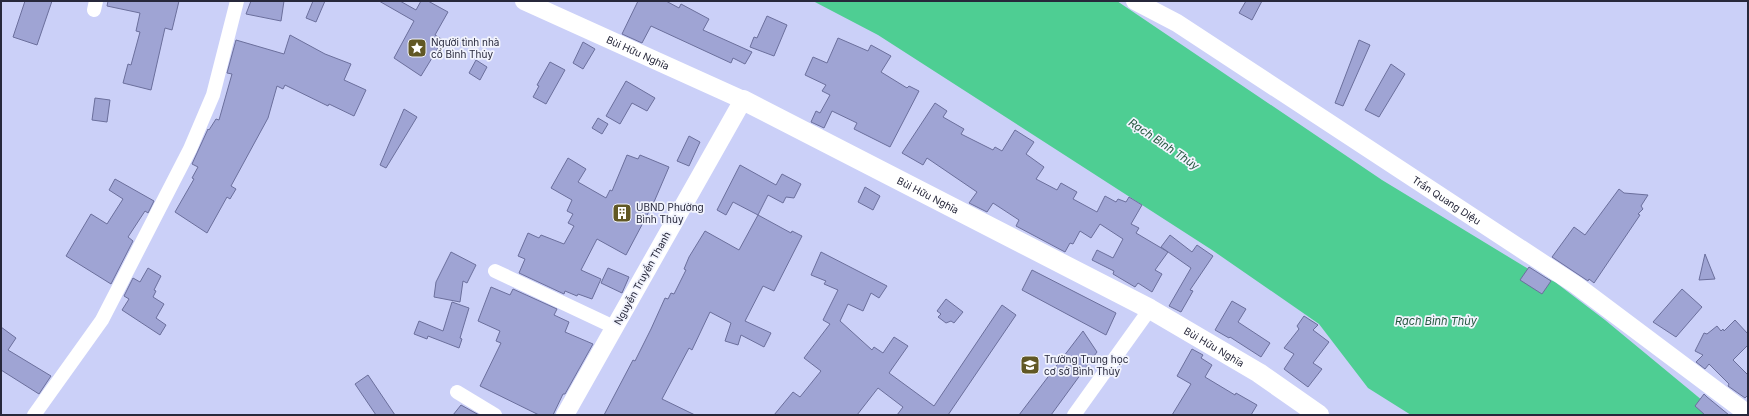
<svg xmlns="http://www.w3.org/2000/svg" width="1749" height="416" viewBox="0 0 1749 416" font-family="Inter,sans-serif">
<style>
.water{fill:#4ece93}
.building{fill:#9fa4d4;stroke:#6b6f9c}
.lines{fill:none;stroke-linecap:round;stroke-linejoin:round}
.minor{stroke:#fff;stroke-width:14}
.tertiary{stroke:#fff;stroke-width:18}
.secondary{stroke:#fff;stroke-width:20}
.labels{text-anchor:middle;stroke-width:3.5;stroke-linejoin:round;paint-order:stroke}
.poi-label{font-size:10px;fill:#27283b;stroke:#f1f3fd;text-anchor:start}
.street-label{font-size:10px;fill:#27283b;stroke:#f1f3fd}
.water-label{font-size:11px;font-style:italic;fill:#24573e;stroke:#f1f3fd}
</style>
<rect width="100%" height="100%" fill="#cbd0f8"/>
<!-- water -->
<polygon class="water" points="813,1 1117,1 1382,180 1535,273 1555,282 1605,320 1720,415 1411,415 1368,388 1319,324 1212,250 878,35"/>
<!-- building -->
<g class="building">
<polygon points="25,1 52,1 37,45 13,37"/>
<polygon points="108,1 179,1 172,30 165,28 151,90 123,83 128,64 131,65 140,32 136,31 140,13 107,6"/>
<polygon points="251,1 284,1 281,21 246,14"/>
<polygon points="313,1 325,1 316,22 306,18"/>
<polygon points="379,1 400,1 416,10 421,1 428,1 448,12 435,35 443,40 421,76 394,58 414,21"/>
<polygon points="638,1 666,1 679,8 681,4 709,19 703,30 752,52 745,64 733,58 731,63 651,26 642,43 622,34"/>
<polygon points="1246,1 1262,1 1252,20 1239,13"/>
<polygon points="767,16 787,25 774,56 750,47 754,37 757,38"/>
<polygon points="290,35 325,54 351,64 344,80 366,90 354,116 329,104 328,106 285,85 283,89 277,86 268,118 231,186 236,189 230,199 227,197 207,233 175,212 194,179 192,178 198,167 192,164 208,129 209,130 216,119 219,120 232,74 227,73 236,40 284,54"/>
<polygon points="838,38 868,51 871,45 891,56 881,72 907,88 909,86 919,91 890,147 854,129 857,123 832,111 824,128 811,122 816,111 820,113 830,95 822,91 826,85 805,75 813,57 827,63"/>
<polygon points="1359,40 1370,45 1343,106 1335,103"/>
<polygon points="583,42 595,49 583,69 573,63"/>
<polygon points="476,60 487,67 480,80 469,73"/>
<polygon points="550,62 565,70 546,104 533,97 539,86 537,85"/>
<polygon points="1391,64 1405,74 1379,117 1365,110"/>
<polygon points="626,81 655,98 647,111 632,103 620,124 606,116"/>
<polygon points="95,98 110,100 107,122 92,120"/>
<polygon points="935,103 947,111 943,117 964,129 961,134 993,150 995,147 1002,151 1015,130 1034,142 1026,154 1044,167 1036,179 1057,190 1061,183 1077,192 1073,199 1097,212 1105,196 1116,202 1118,199 1126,202 1129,197 1142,205 1131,224 1139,228 1136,233 1168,252 1155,270 1162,274 1152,292 1138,283 1135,287 1113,274 1114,271 1092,260 1097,250 1113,258 1123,239 1100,224 1091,238 1080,231 1073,244 1070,243 1065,252 1016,226 1019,220 993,203 987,212 969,203 977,192 927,158 923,165 902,153"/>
<polygon points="404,109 417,117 386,168 380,165"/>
<polygon points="598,118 608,124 602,134 592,128"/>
<polygon points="689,136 700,142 689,166 677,161"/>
<polygon points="627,155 638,159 640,155 669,167 654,202 626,255 597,239 581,270 601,279 592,299 578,294 577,296 565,291 564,294 519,273 525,259 518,256 528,233 539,238 541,235 564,244 574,226 568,223 573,214 567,211 572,200 551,188 568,158 586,169 578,182 606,198 610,190 612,191"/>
<polygon points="740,165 776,185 782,174 801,184 794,198 786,197 783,203 768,195 758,215 733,202 726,215 717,210"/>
<polygon points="115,179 154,201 148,213 145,211 128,237 133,241 111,284 66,256 91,214 107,224 123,199 109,190"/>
<polygon points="865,187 880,196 873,210 858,202"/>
<polygon points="1619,189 1624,193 1648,195 1641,206 1643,209 1638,214 1640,215 1594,283 1589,279 1588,281 1552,257 1574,227 1585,235"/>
<polygon points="758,215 791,233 792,231 802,236 774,291 763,286 745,321 771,333 764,347 741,335 738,345 725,341 731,323 710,312 692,350 689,348 662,399 695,415 604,415 633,360 635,361 651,329 665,298 668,299 671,293 674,294 686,270 684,269 689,257 705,231 739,250"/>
<polygon points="1170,235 1192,252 1197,245 1213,256 1190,290 1193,291 1181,312 1169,306 1191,268 1161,247"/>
<polygon points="451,252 476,265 467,283 463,281 460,302 434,297 436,282"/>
<polygon points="821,252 887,286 879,298 871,293 863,311 848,304 840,321 872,350 874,347 883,353 894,337 908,346 889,373 934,406 1002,305 1016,315 948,415 897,415 903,407 878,388 857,415 774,415 793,392 800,397 821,371 804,358 830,324 823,320 838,290 824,284 826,281 811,275"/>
<polygon points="1705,254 1715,279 1699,280"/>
<polygon points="1529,267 1551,281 1542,294 1520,280"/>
<polygon points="148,268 161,276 154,290 156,291 153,297 164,304 156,318 166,325 160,335 122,310 129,299 124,296 133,278 140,282"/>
<polygon points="608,268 629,277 622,293 601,283"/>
<polygon points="1032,270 1116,313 1106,335 1022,290"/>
<polygon points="491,287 510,295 513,289 557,309 554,315 569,322 565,332 593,344 565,394 563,394 553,415 539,415 480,386 501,343 496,341 500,331 478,321"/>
<polygon points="1682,289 1702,307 1676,337 1653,322"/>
<polygon points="946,299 963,312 954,323 951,321 946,323 938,317 941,314 937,311"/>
<polygon points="1232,301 1246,309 1238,322 1270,343 1261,357 1230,337 1229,338 1215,330"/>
<polygon points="452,302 469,308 460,338 462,339 459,348 428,336 427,339 414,334 419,321 443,331"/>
<polygon points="1304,316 1318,325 1313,330 1329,342 1313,363 1322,369 1308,387 1284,369 1294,354 1284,348 1299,329 1297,326"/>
<polygon points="1735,320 1748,334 1748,345 1733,360 1748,375 1748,395 1745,398 1728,386 1729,384 1709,364 1705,369 1696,362 1703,355 1695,351 1704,333 1707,334 1717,326 1721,331 1723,329 1724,331"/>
<polygon points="1,327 16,338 8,350 51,376 39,394 1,370"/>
<polygon points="1083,331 1097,352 1051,415 1019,415"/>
<polygon points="1192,349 1203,355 1201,358 1212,365 1205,377 1235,395 1236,393 1257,405 1251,415 1172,415 1191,384 1177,376"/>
<polygon points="368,375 395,415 376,415 355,384"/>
<polygon points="1704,394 1707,397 1729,415 1705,415 1695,406"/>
<polygon points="461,405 479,415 453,415"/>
</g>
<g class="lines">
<!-- minor -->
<g class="minor">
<polyline points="94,10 96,1"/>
<polyline points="495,271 614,327"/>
<polyline points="457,392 495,415"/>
<polyline points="34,415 102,320 190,149 213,95 237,1"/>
<polyline points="1074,415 1150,309"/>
</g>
<!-- tertiary -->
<g class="tertiary">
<path id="s1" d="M 524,1 L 743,100 L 565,415"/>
<path id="s2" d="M 1135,1 L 1177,23 L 1576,285 L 1748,414"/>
</g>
<!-- secondary -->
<path class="secondary" id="s3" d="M 743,100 L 1150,309 L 1259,373 L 1319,415"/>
</g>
<!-- icons -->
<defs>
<g id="sight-square" transform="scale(1)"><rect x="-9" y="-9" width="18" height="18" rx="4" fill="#615825" stroke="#f1f3fd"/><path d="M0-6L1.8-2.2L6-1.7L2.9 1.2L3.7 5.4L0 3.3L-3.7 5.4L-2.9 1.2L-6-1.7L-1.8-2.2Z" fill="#fff"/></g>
<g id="building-square" transform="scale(1)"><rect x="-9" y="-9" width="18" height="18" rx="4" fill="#615825" stroke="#f1f3fd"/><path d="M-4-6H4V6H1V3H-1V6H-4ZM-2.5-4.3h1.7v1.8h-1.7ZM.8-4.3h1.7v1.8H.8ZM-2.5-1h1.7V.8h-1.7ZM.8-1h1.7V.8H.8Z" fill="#fff"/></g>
<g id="school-square" transform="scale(1)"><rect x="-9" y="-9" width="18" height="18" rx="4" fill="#615825" stroke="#f1f3fd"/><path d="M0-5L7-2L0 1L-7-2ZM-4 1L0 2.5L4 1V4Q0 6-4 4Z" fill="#fff"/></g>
</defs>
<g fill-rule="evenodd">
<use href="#sight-square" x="417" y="48"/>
<use href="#building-square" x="622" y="213"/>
<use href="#school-square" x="1030" y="365"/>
</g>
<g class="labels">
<!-- poi labels -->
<g class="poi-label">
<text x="431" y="46">Người tình nhà<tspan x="431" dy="12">cổ Bình Thủy</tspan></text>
<text x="636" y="211">UBND Phường<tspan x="636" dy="12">Bình Thủy</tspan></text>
<text x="1044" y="363">Trường Trung học<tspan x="1044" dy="12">cơ sở Bình Thủy</tspan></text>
</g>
<!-- street labels -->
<g class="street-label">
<text dy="4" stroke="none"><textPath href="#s1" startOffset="125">Bùi Hữu Nghĩa</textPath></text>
<text dy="4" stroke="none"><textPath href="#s3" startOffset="208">Bùi Hữu Nghĩa</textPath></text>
<text dy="4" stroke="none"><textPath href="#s2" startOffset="370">Trần Quang Diệu</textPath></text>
<text transform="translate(642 278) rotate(-61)" y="4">Nguyễn Truyền Thanh</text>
<text dy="4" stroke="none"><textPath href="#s3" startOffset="532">Bùi Hữu Nghĩa</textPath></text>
</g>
<!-- water labels -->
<g class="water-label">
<text transform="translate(1164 144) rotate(34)" y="4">Rạch Bình Thủy</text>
<text x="1436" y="325">Rạch Bình Thủy</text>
</g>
</g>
<!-- border -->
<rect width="1749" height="416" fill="none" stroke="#27283b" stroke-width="4"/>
</svg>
